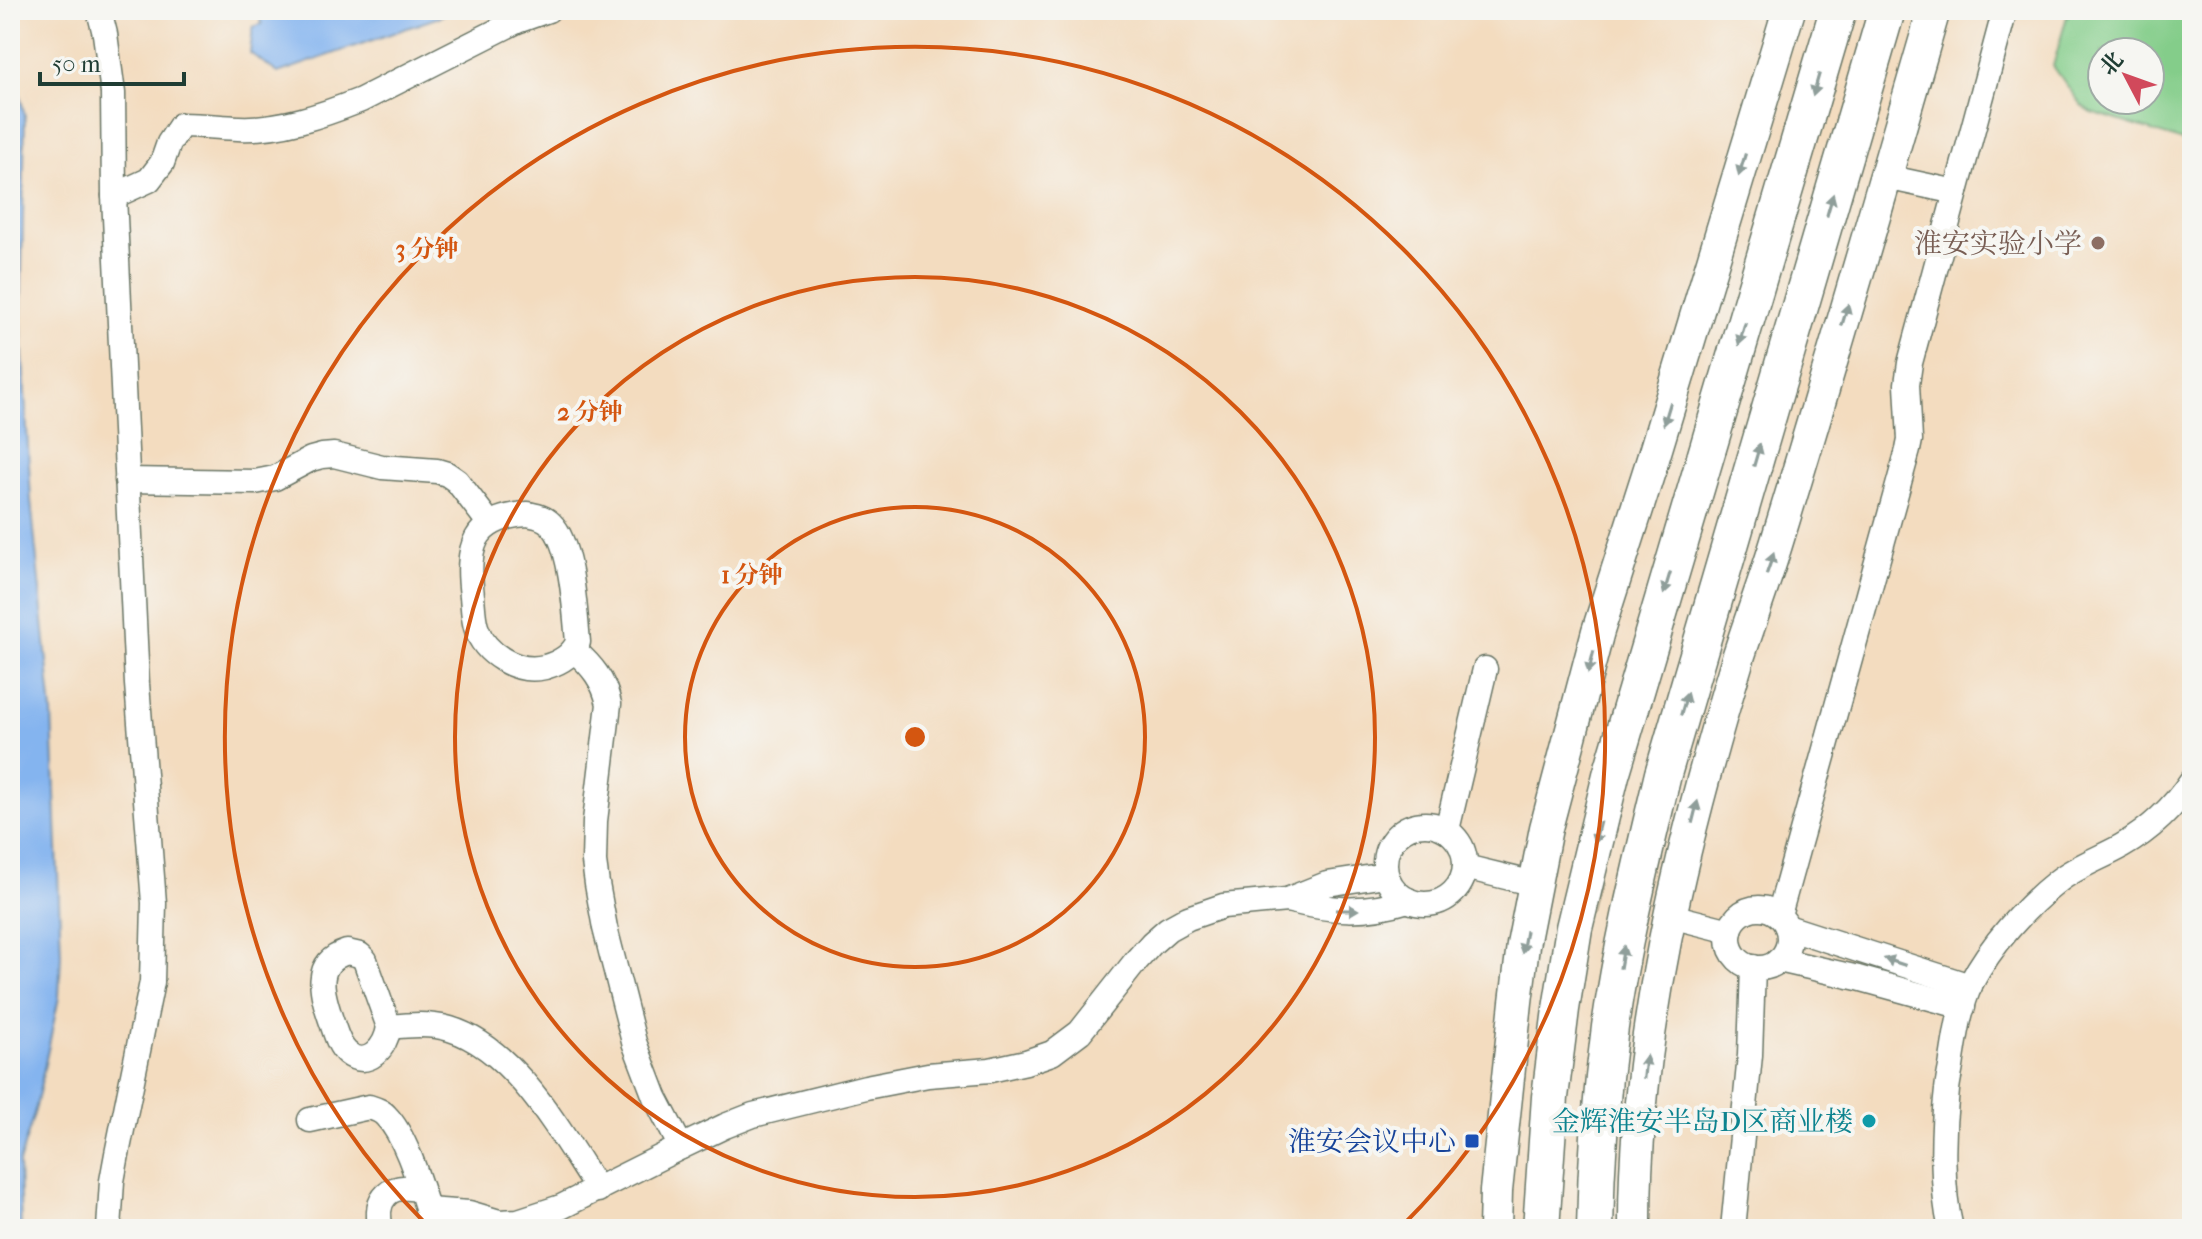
<svg xmlns="http://www.w3.org/2000/svg" width="2202" height="1239" viewBox="0 0 2202 1239" font-family="'IM FELL French Canon','Noto Serif SC',serif">
<style>
.green{fill:#84cd8a;stroke:#52855f;stroke-width:2;fill-rule:evenodd}
.water{fill:#84b4ef;stroke:#527892;stroke-width:2}
.lines{fill:none;stroke-linecap:round;stroke-linejoin:round}
.major-tunnel{stroke:#c9bca3;stroke-width:32;stroke-dasharray:32 16;stroke-linecap:butt}
.minor-casing{stroke:#697565;stroke-width:27}
.major-casing{stroke:#697565;stroke-width:35}
.highway-casing{stroke:#697565;stroke-width:39}
.minor{stroke:#fff;stroke-width:24}
.major{stroke:#fff;stroke-width:32}
.highway{stroke:#fff;stroke-width:36}
.oneway{fill:#8f9e9a}
.ring{fill:none;stroke:#d45610;stroke-width:4}
.education-dot{fill:#8d6e63;stroke:#f6f6f2;stroke-width:3}
.culture-dot{fill:#0f9aa8;stroke:#f6f6f2;stroke-width:3}
.transit-dot{fill:#1a4fb4;stroke:#f6f6f2;stroke-width:3}
.labels{text-anchor:middle;stroke-width:8;stroke-linejoin:round;paint-order:stroke}
.education-label{font-size:28px;fill:#785e54;stroke:#f6f6f2;text-anchor:end}
.culture-label{font-size:28px;fill:#0d838f;stroke:#f6f6f2;text-anchor:end}
.transit-label{font-size:28px;fill:#164399;stroke:#f6f6f2;text-anchor:end}
.centre{fill:#d45610;stroke:#f6f6f2;stroke-width:4}
.ring-label{font-size:24px;text-anchor:middle;font-weight:bold;fill:#d45610;stroke:#f6f6f2;stroke-width:8;stroke-linejoin:round;paint-order:stroke}
</style>
<rect width="100%" height="100%" fill="#f6f6f2"/>
<filter id="ink" filterUnits="userSpaceOnUse"><feTurbulence type="fractalNoise" baseFrequency=".0125" numOctaves="2"/><feDisplacementMap in="SourceGraphic" scale="16" xChannelSelector="R" yChannelSelector="G"/><feConvolveMatrix kernelMatrix="1 2 1 2 8 2 1 2 1" color-interpolation-filters="sRGB"/></filter>
<filter id="wash" filterUnits="userSpaceOnUse"><feTurbulence type="fractalNoise" baseFrequency=".006" numOctaves="4" result="noise"/><feDisplacementMap in="SourceGraphic" scale="32" xChannelSelector="R" yChannelSelector="G"/><feGaussianBlur stdDeviation="1.8" result="paint"/><feColorMatrix in="noise" values="0 0 0 0 0 0 0 0 0 0 0 0 0 0 0 0 0 1.4 0 .05"/><feComposite in="paint" operator="in"/></filter>
<g filter="url(#wash)">
<rect width="100%" height="100%" fill="#f3dcbf"/>
<!-- green -->
<path class="green" d="M 2071,10 L 2192,10 L 2192,144 L 2092,112 L 2081,105 L 2053,66 L 2067,16 ZM 2102,52 L 2150,52 L 2150,100 L 2102,100 Z"/>
<!-- water -->
<g class="water">
<polygon points="256,10 452,10 439,17 278,73 250,53 253,27 262,24"/>
<polygon points="10,52 25,116 21,321 31,500 52,712 61,954 59,997 36,1107 19,1163 21,1229 10,1229"/>
</g>
</g>
<g filter="url(#ink)">
<g class="lines">
<!-- major-tunnel -->
<polyline class="major-tunnel" points="1572,891 1650,910"/>
<!-- minor casing -->
<g class="minor-casing">
<g id="minor">
<polyline points="99,10 105,34 113,93 114,196 137,684 154,903 152,982 117,1154 112,1181 109,1229"/>
<polyline points="1886,177 1956,192"/>
<path d="M 114,196 L 149,180 L 162,163 L 169,143 L 181,125 C 200,125 218,127 238,128 C 280,130 323,115 361,100 L 517,21 L 548,10"/>
<polyline points="127,480 255,482 275,478 311,459 322,456 334,455 382,467 437,471 447,474 457,481 490,524"/>
<path d="M 528,514 C 537,516 544,517 551,524 C 572,544 575,612 578,642 C 572,656 559,663 545,667 C 517,674 484,654 476,627 C 473,617 473,606 472,596 C 466,548 472,517 528,514 Z"/>
<path d="M 574,650 C 592,666 604,680 609,704 L 595,821 L 594,862 L 597,884 L 605,928 L 634,1042 L 655,1097 L 681,1147"/>
<circle cx="1425" cy="864" r="40"/>
<polyline points="1447,830 1485,669"/>
<polyline points="1465,867 1535,884"/>
<path d="M 1287,900 C 1331,911 1363,914 1408,900"/>
<circle cx="1759" cy="938" r="30"/>
<polyline points="1779,915 1908,450 1910,440 1907,384 1910,363 2005,10"/>
<polyline points="1671,916 1730,931"/>
<polyline points="1787,927 1970,986"/>
<path d="M 347,952 L 360,955 L 365,960 L 389,1027 C 386,1047 368,1070 347,1053 C 338,1045 335,1031 331,1020 C 322,993 312,963 347,952 Z"/>
<polyline points="1779,960 1858,978 1963,1007"/>
<path d="M 389,1027 C 409,1025 430,1023 450,1029 C 516,1049 562,1136 598,1190"/>
<path d="M 310,1120 L 369,1107 C 375,1109 382,1111 386,1116 C 409,1139 423,1198 434,1229"/>
<polyline points="427,1210 469,1213 499,1222 518,1221 561,1207 681,1147 725,1126 753,1115 866,1087 928,1075 990,1070 1026,1062 1052,1053 1080,1032 1136,961 1152,943 1168,929 1188,918 1223,906 1287,900 1327,884 1386,875"/>
<path d="M 381,1229 C 373,1198 390,1182 421,1190"/>
<polyline points="1733,1229 1750,1055 1753,967"/>
<path d="M 1951,1229 C 1941,1188 1942,1132 1947,1090 C 1948,1079 1951,1070 1952,1060 C 1956,1034 1960,1006 1971,983 C 1991,945 2024,908 2058,881 C 2077,866 2101,858 2122,846 C 2150,830 2174,807 2192,780"/>
</g>
</g>
<!-- major casing -->
<g class="major-casing">
<g id="major">
<polyline points="1495,1229 1496,1191 1516,1002 1523,945 1546,828 1598,631 1652,462 1789,10"/>
<path d="M 1635,1229 C 1634,1035 1682,843 1738,658 C 1751,618 1766,578 1778,538 C 1832,363 1883,186 1934,10"/>
</g>
</g>
<!-- highway casing -->
<g class="highway-casing">
<g id="highway">
<polyline points="1541,1229 1550,1097 1561,1009 1574,928 1611,775 1838,10"/>
<path d="M 1595,1229 C 1596,1161 1601,1094 1610,1027 C 1622,942 1643,858 1663,774 L 1887,10"/>
</g>
</g>
<!-- minor -->
<use href="#minor" class="minor"/>
<!-- major -->
<use href="#major" class="major"/>
<!-- highway -->
<use href="#highway" class="highway"/>
</g>
<!-- one-way arrows -->
<defs><path id="oneway-solid" d="M-6-.8H1V-3.2L6.5 0L1 3.2V.8H-6Z" transform="scale(2)"/></defs>
<g class="oneway">
<use href="#oneway-solid" transform="translate(1816 85) rotate(106)"/>
<use href="#oneway-solid" transform="translate(1742 165) rotate(107)"/>
<use href="#oneway-solid" transform="translate(1830 205) rotate(-74)"/>
<use href="#oneway-solid" transform="translate(1845 315) rotate(-73)"/>
<use href="#oneway-solid" transform="translate(1742 334) rotate(107)"/>
<use href="#oneway-solid" transform="translate(1667 414) rotate(107)"/>
<use href="#oneway-solid" transform="translate(1757 455) rotate(-74)"/>
<use href="#oneway-solid" transform="translate(1770 564) rotate(-71)"/>
<use href="#oneway-solid" transform="translate(1667 583) rotate(107)"/>
<use href="#oneway-solid" transform="translate(1591 662) rotate(104)"/>
<use href="#oneway-solid" transform="translate(1684 704) rotate(-74)"/>
<use href="#oneway-solid" transform="translate(1695 812) rotate(-76)"/>
<use href="#oneway-solid" transform="translate(1597 833) rotate(104)"/>
<use href="#oneway-solid" transform="translate(1347 910)"/>
<use href="#oneway-solid" transform="translate(1524 942) rotate(100)"/>
<use href="#oneway-solid" transform="translate(1622 957) rotate(-80)"/>
<use href="#oneway-solid" transform="translate(1895 962) rotate(-162)"/>
<use href="#oneway-solid" transform="translate(1645 1067) rotate(-84)"/>
</g>
</g>
<!-- distance rings -->
<g class="ring">
<circle cx="915" cy="737" r="230"/>
<circle cx="915" cy="737" r="460"/>
<path d="M427 1225A690 690 0 1 1 1403 1225"/>
</g>
<!-- markers -->
<circle class="education-dot" cx="2098" cy="243" r="8"/>
<circle class="culture-dot" cx="1869" cy="1121" r="8"/>
<rect class="transit-dot" x="1464" y="1133" width="16" height="16" rx="4"/>
<g class="labels">
<!-- education labels -->
<g class="education-label">
<text x="2082" y="253">淮安实验小学</text>
</g>
<!-- culture labels -->
<g class="culture-label">
<text x="1853" y="1131">金辉淮安半岛D区商业楼</text>
</g>
<!-- transit labels -->
<g class="transit-label">
<text x="1456" y="1151">淮安会议中心</text>
</g>
</g>
<circle cx="915" cy="737" r="12" class="centre"/>
<g class="ring-label">
<text x="427" y="257">3 分钟</text>
<text x="590" y="420">2 分钟</text>
<text x="752" y="583">1 分钟</text>
</g>
<!-- margin -->
<rect width="2202" height="1239" fill="none" stroke="#f6f6f2" stroke-width="40"/>
<!-- north arrow -->
<g transform="translate(2126 76) rotate(311)"><circle r="38" fill="#f6f6f2" stroke="#a0aca6" stroke-width="2"/>
<path d="M0-6L14 30L0 20L-14 30Z" fill="#d1495b"/>
<text y="-12" font-size="22" font-weight="bold" text-anchor="middle" fill="#1f3d34">北</text>
</g>
<!-- scale -->
<path d="M40 72v12h144v-12" fill="none" stroke="#1f3d34" stroke-width="4"/>
<text x="52" y="72" font-size="24" fill="#1f3d34" stroke="#f6f6f2" stroke-width="6" paint-order="stroke">50 m</text>
</svg>
